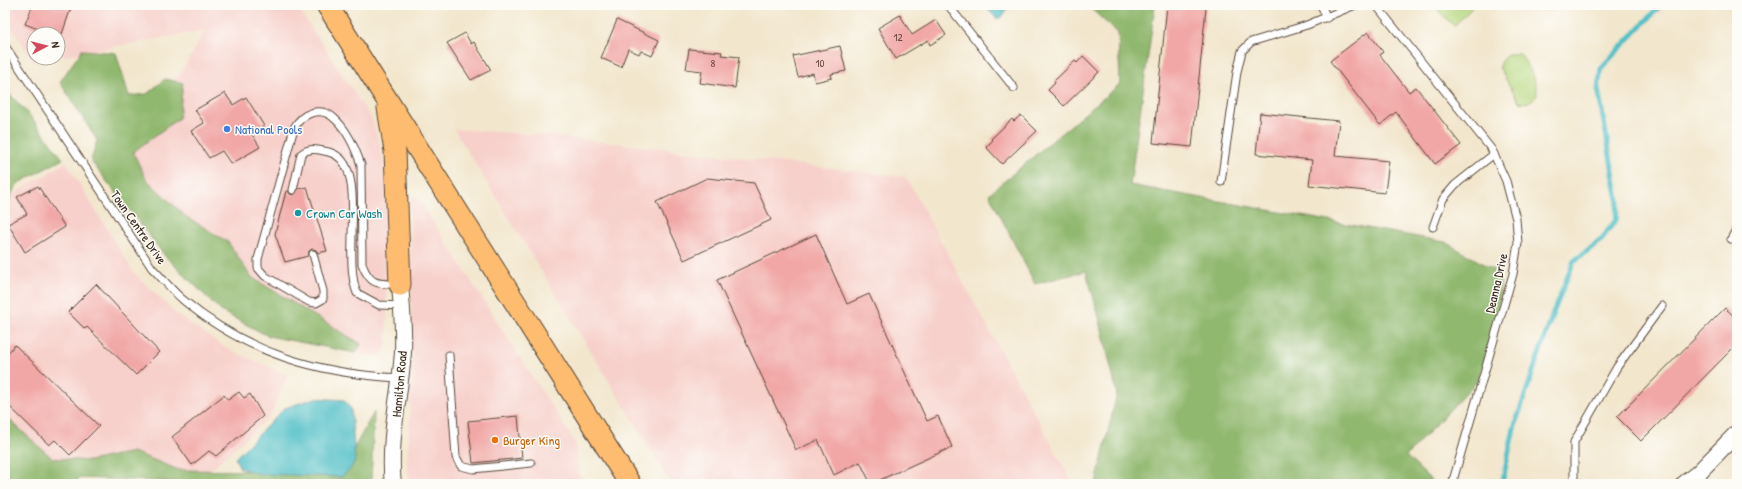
<svg xmlns="http://www.w3.org/2000/svg" width="1742" height="489" viewBox="0 0 1742 489" font-family="'Patrick Hand',sans-serif">
<style>
.built{fill:#f7d0cb}
.green{fill:#b6d880;stroke:#78814f}
.forest{fill:#90b86e;stroke:#667146}
.water{fill:#52c0c8;stroke:#467573}
.lines{fill:none;stroke-linecap:round;stroke-linejoin:round}
.stream{stroke:#52c0c8;stroke-width:5}
.building{fill:#f1a7a6}
.service-casing{stroke:#564638;stroke-width:9}
.tertiary-casing{stroke:#564638;stroke-width:18}
.primary-casing{stroke:#564638;stroke-width:23}
.service{stroke:#fff;stroke-width:7}
.tertiary{stroke:#fff;stroke-width:16}
.primary{stroke:#fdbc70;stroke-width:21}
.shop-dot{fill:#3f7fe0;stroke:#fdfcf7;stroke-width:1.5}
.culture-dot{fill:#0f9aa8;stroke:#fdfcf7;stroke-width:1.5}
.food-dot{fill:#e8710a;stroke:#fdfcf7;stroke-width:1.5}
.labels{text-anchor:middle;stroke-width:3;stroke-linejoin:round;paint-order:stroke}
.number-label{font-size:11px;fill:#684940}
.shop-label{font-size:13px;fill:#366cbe;stroke:#fdfcf7;text-anchor:start}
.culture-label{font-size:13px;fill:#0d838f;stroke:#fdfcf7;text-anchor:start}
.street-label{font-size:13px;fill:#3b2a1e;stroke:#fdfcf7}
.food-label{font-size:13px;fill:#c56008;stroke:#fdfcf7;text-anchor:start}
</style>
<rect width="100%" height="100%" fill="#fdfcf7"/>
<filter id="ink" filterUnits="userSpaceOnUse"><feTurbulence type="fractalNoise" baseFrequency=".025" numOctaves="2"/><feDisplacementMap in="SourceGraphic" scale="8" xChannelSelector="R" yChannelSelector="G"/><feConvolveMatrix kernelMatrix="1 2 1 2 8 2 1 2 1" color-interpolation-filters="sRGB"/></filter>
<filter id="wash" filterUnits="userSpaceOnUse"><feTurbulence type="fractalNoise" baseFrequency=".012" numOctaves="4" result="noise"/><feDisplacementMap in="SourceGraphic" scale="16" xChannelSelector="R" yChannelSelector="G"/><feGaussianBlur stdDeviation="0.9" result="paint"/><feColorMatrix in="noise" values="0 0 0 0 0 0 0 0 0 0 0 0 0 0 0 0 0 1.4 0 .05"/><feComposite in="paint" operator="in"/></filter>
<g filter="url(#wash)">
<rect width="100%" height="100%" fill="#f2e6cc"/>
<!-- built -->
<g class="built">
<polygon points="5,5 296,5 371,118 381,147 385,176 387,343 381,356 360,354 234,272 120,174 206,30 58,57 58,34 34,34 34,58 55,58 34,62 5,17"/>
<polygon points="454,129 553,136 906,177 1073,484 672,484"/>
<polygon points="66,162 134,273 180,317 228,349 287,375 271,415 207,473 45,462 5,420 5,199"/>
<polygon points="417,197 576,444 580,484 409,484 407,462 412,379 410,198"/>
</g>
<!-- green -->
<g class="green">
<polygon points="1433,5 1475,5 1454,26"/>
<polygon points="1526,5 1555,5 1555,10 1526,9"/>
<path d="M 1508,54 L 1520,54 C 1529,67 1536,79 1537,95 C 1532,101 1528,104 1519,102 L 1499,67 L 1501,61 Z"/>
</g>
<!-- forest -->
<g class="forest">
<polygon points="1087,5 1155,5 1130,185 1445,242 1494,270 1500,282 1499,305 1480,378 1406,456 1435,484 1096,484 1117,393 1099,317 1086,271 1035,284 989,194 1120,84 1118,33"/>
<polygon points="82,50 116,53 129,96 147,94 165,79 183,83 179,118 133,152 146,179 185,216 228,242 251,277 361,344 356,353 268,336 221,311 166,257 91,161 97,140 60,82"/>
<polygon points="5,89 30,116 63,159 17,184 5,206"/>
<polygon points="374,412 371,484 240,484 78,478 77,484 5,484 5,416 52,458 89,461 133,452 179,470 341,472"/>
</g>
<!-- water -->
<g class="water">
<polygon points="984,5 1003,5 1006,8 1005,13 1001,18 996,18"/>
<polygon points="315,398 344,400 351,409 355,461 349,471 341,477 260,474 240,468 235,458 285,408"/>
</g>
<g class="lines">
<!-- stream -->
<polyline class="stream" points="1502,484 1514,428 1553,313 1574,261 1600,241 1616,220 1618,200 1598,89 1601,68 1661,5"/>
</g>
<g id="blocks">
<!-- building -->
<g class="building">
<polygon points="33,5 72,5 62,34 40,34 41,30 25,24"/>
<polygon points="1167,5 1206,8 1192,147 1153,143"/>
<polygon points="900,15 912,35 936,20 946,35 930,45 928,40 896,59 878,28"/>
<polygon points="617,20 659,40 652,56 641,51 639,54 628,49 621,67 601,58"/>
<polygon points="1368,32 1383,52 1380,55 1409,92 1416,87 1461,145 1435,164 1396,112 1380,125 1330,61"/>
<polygon points="465,33 471,44 474,42 491,70 471,80 447,43"/>
<polygon points="840,46 846,71 831,74 832,78 815,82 813,73 798,77 793,56"/>
<polygon points="689,49 722,52 721,55 739,57 735,88 700,83 702,71 686,69"/>
<polygon points="1083,56 1099,72 1064,106 1048,90 1055,83 1054,81 1075,61 1077,63"/>
<polygon points="225,93 233,105 246,97 264,126 251,133 260,147 231,164 222,151 209,158 191,131 204,123 195,110"/>
<polygon points="1260,113 1339,121 1335,156 1389,161 1385,193 1309,185 1312,160 1256,154"/>
<polygon points="1021,115 1037,131 1002,164 986,147 993,140 991,139 1012,119 1014,121"/>
<polygon points="707,178 754,183 771,220 684,260 657,202"/>
<polygon points="38,186 65,227 25,252 8,224 27,214 17,197"/>
<polygon points="307,187 327,251 318,253 316,250 312,249 309,251 308,256 285,262 275,234 286,191 288,191 290,194 294,195 298,189"/>
<polygon points="816,234 847,304 869,294 927,421 938,416 952,447 871,484 860,462 834,475 818,440 796,450 717,280"/>
<polygon points="96,284 159,352 136,375 87,327 85,329 68,312"/>
<polygon points="1725,308 1737,319 1737,344 1641,441 1617,417"/>
<polygon points="15,345 99,426 70,455 55,440 49,445 5,402 5,356"/>
<polygon points="239,392 244,398 250,394 263,416 216,456 209,451 192,465 172,437 224,395 228,400"/>
<polygon points="518,416 522,458 473,463 468,421"/>
</g>
</g>
</g>
<g filter="url(#ink)">
<use href="#blocks" fill-opacity="0" stroke="#564638" stroke-width="1"/>
<g class="lines">
<!-- service casing -->
<g class="service-casing">
<g id="service">
<polyline points="948,5 1014,88"/>
<polyline points="1321,5 1327,18"/>
<polyline points="1376,5 1492,150 1506,181 1516,219 1518,243 1513,274 1452,484"/>
<path d="M 5,46 L 152,268 C 162,278 171,289 182,299 C 246,353 318,374 400,378"/>
<polyline points="1221,182 1237,72 1242,51 1251,42 1307,25 1355,5"/>
<path d="M 293,190 L 301,154 C 309,148 315,149 324,151 C 330,152 336,154 341,159 C 364,183 343,259 357,293 L 379,305 L 402,306"/>
<polyline points="1433,227 1443,199 1455,185 1494,154"/>
<polyline points="1731,239 1737,228"/>
<path d="M 313,254 L 323,291 L 323,299 L 316,303 L 309,302 L 265,276 L 258,268 L 258,259 L 294,128 C 302,113 321,105 335,119 C 347,130 356,150 361,165 L 362,264 C 370,285 377,284 398,284"/>
<polyline points="449,355 456,457 461,466 473,469 531,463"/>
<polyline points="1698,473 1707,484"/>
<polyline points="1574,484 1574,442 1617,367 1662,306"/>
</g>
</g>
<!-- tertiary casing -->
<g class="tertiary-casing">
<g id="tertiary">
<path d="M 393,484 C 388,441 400,395 403,352 C 404,329 402,307 400,285"/>
<polyline points="1684,484 1698,473 1737,433"/>
</g>
</g>
<!-- primary casing -->
<g class="primary-casing">
<g id="primary">
<polyline points="327,5 630,484"/>
<polyline points="388,108 395,151 400,285"/>
</g>
</g>
<!-- service -->
<use href="#service" class="service"/>
<!-- tertiary -->
<use href="#tertiary" class="tertiary"/>
<!-- primary -->
<use href="#primary" class="primary"/>
</g>
</g>
<!-- markers -->
<circle class="shop-dot" cx="227" cy="129" r="4"/>
<circle class="culture-dot" cx="298" cy="213" r="4"/>
<circle class="food-dot" cx="495" cy="440" r="4"/>
<g class="labels">
<!-- number labels -->
<g class="number-label">
<text x="898" y="41">12</text>
<text x="713" y="67">8</text>
<text x="820" y="67">10</text>
</g>
<!-- shop labels -->
<g class="shop-label">
<text x="235" y="134">National Pools</text>
</g>
<!-- culture labels -->
<g class="culture-label">
<text x="306" y="218">Crown Car Wash</text>
</g>
<!-- street labels -->
<g class="street-label">
<text transform="translate(139 227) rotate(55)" y="5">Town Centre Drive</text>
<text transform="translate(1496 283) rotate(-77)" y="5">Deanna Drive</text>
<text transform="translate(399 384) rotate(-85)" y="5">Hamilton Road</text>
</g>
<!-- food labels -->
<g class="food-label">
<text x="503" y="445">Burger King</text>
</g>
</g>
<!-- margin -->
<rect width="1742" height="489" fill="none" stroke="#fdfcf7" stroke-width="20"/>
<!-- north arrow -->
<g transform="translate(46 46) rotate(83)"><circle r="19" fill="#fdfcf7" stroke="#afa8a0"/>
<path d="M0-3L7 15L0 10L-7 15Z" fill="#d1495b"/>
<text y="-6" font-size="11" font-weight="bold" text-anchor="middle" fill="#3b2a1e">N</text>
</g>
</svg>
